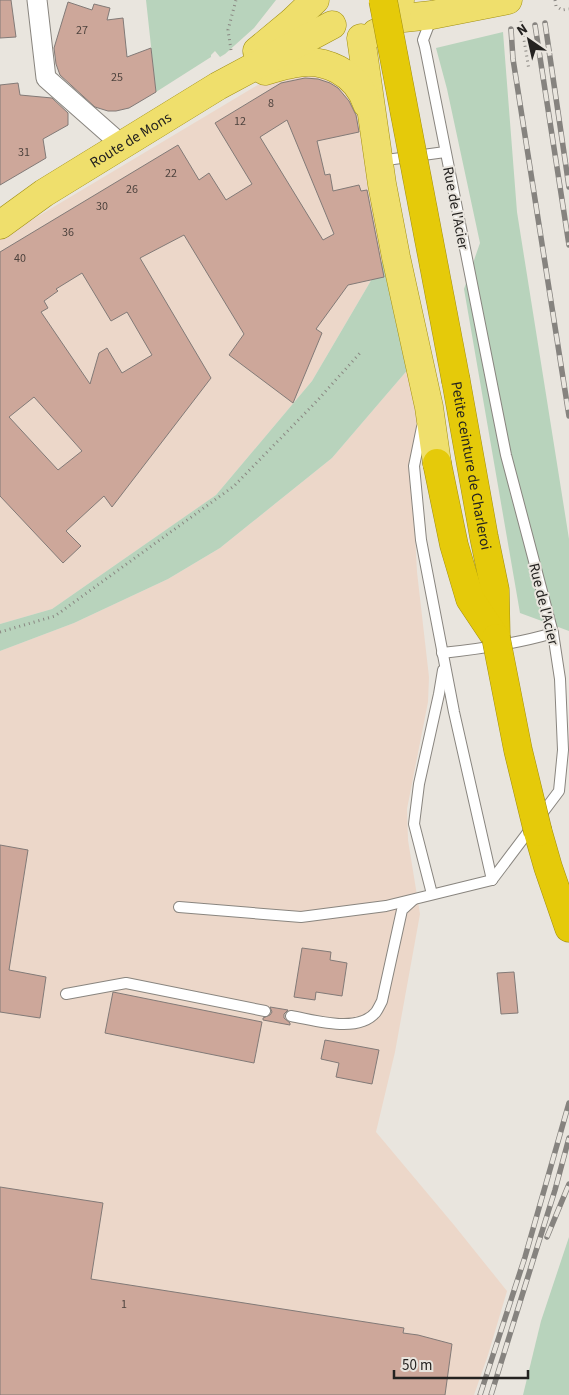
<svg xmlns="http://www.w3.org/2000/svg" width="569" height="1395" viewBox="0 0 569 1395" font-family="'Source Sans 3',sans-serif">
<style>
.industrial{fill:#ecd7c9}
.green{fill:#b8d3bc}
.building{fill:#cda79a;stroke:#827a77;fill-rule:evenodd}
.lines{fill:none;stroke-linecap:round;stroke-linejoin:round}
.lane-casing{stroke:#89857f;stroke-width:12}
.street-casing{stroke:#89857f;stroke-width:21}
.primary-casing{stroke:#a18f12;stroke-width:29}
.highway-casing{stroke:#a18f12;stroke-width:29}
.path{stroke:#8a8782;stroke-width:3;stroke-dasharray:1 4;stroke-linecap:butt}
.lane{stroke:#fff;stroke-width:10}
.street{stroke:#fff;stroke-width:19}
.primary{stroke:#efdf6c;stroke-width:28}
.highway{stroke:#e5ca0a;stroke-width:28}
.rail-casing{stroke:#86837f;stroke-width:5.5}
.rail{stroke:#e9e5de;stroke-width:4;stroke-dasharray:11;stroke-linecap:butt}
.highway-bridge-casing{stroke:#a18f12;stroke-width:29;stroke-linecap:butt}
.highway-bridge{stroke:#e5ca0a;stroke-width:28}
.labels{text-anchor:middle;stroke-width:4;stroke-linejoin:round;paint-order:stroke}
.number-label{font-size:12px;fill:#4e433e}
.street-label{font-size:15px;fill:#242220;stroke:#e9e5de}
</style>
<rect width="100%" height="100%" fill="#e9e5de"/>
<!-- industrial -->
<g class="industrial">
<polygon points="276,74 326,74 343,81 364,111 383,260 312,381 216,495 52,609 0,624 0,239"/>
<polygon points="410,367 419,414 411,457 417,572 429,677 428,702 407,809 408,840 420,914 395,1052 376,1132 454,1225 507,1291 488,1355 474,1395 0,1395 0,651 74,623 168,579 220,548 332,458"/>
</g>
<!-- green -->
<g class="green">
<polygon points="146,0 276,0 254,28 225,54 220,57 215,51 211,55 211,57 156,92"/>
<polygon points="503,32 517,212 569,539 569,631 520,613 464,289 480,243 447,89 436,48"/>
<polygon points="383,260 410,367 332,458 220,548 168,579 74,623 0,651 0,624 52,609 216,495 312,381"/>
<polygon points="569,1237 569,1395 523,1395 541,1321"/>
</g>
<!-- building -->
<g class="building">
<polygon points="0,0 11,0 16,37 0,38"/>
<polygon points="68,2 92,10 94,4 110,8 107,20 123,18 127,57 151,48 156,92 129,108 116,111 108,111 95,107 60,75 56,64 54,48"/>
<path d="M 305,78 L 318,79 L 330,83 L 338,88 L 349,101 L 356,115 L 359,132 L 317,141 L 325,175 L 330,174 L 333,191 L 359,185 L 361,191 L 367,190 L 384,277 L 348,285 L 316,329 L 322,333 L 293,403 L 229,355 L 244,334 L 184,235 L 140,258 L 211,378 L 112,507 L 104,496 L 66,531 L 81,546 L 63,563 L 0,496 L 0,252 L 178,145 L 199,180 L 209,173 L 226,200 L 252,184 L 215,123 L 281,83 ZM 287,120 L 334,234 L 323,240 L 260,137 ZM 82,273 L 111,321 L 127,312 L 152,355 L 122,373 L 107,348 L 99,353 L 90,384 L 41,312 L 48,308 L 44,301 L 58,291 L 56,289 ZM 34,397 L 82,451 L 58,470 L 9,417 Z"/>
<polygon points="18,83 20,95 52,98 68,113 68,125 43,139 46,158 0,185 0,85"/>
<polygon points="0,845 28,850 9,970 46,977 40,1018 0,1012"/>
<polygon points="302,948 331,952 330,960 347,963 342,996 316,992 315,1000 294,997"/>
<polygon points="514,972 518,1013 501,1014 497,973"/>
<polygon points="113,992 262,1022 254,1063 105,1033"/>
<polygon points="270,1007 288,1010 284,1014 284,1018 290,1023 290,1025 263,1020 263,1018 270,1015 272,1012"/>
<polygon points="325,1040 379,1050 372,1084 336,1077 339,1063 321,1059"/>
<polygon points="0,1187 103,1203 91,1279 404,1328 403,1333 418,1335 452,1344 445,1395 0,1395"/>
</g>
<g class="lines">
<!-- lane casing -->
<g class="lane-casing">
<g id="lane">
<polyline points="432,17 423,40 425,47 506,455 553,633 560,679 563,750 559,791 492,880"/>
<polyline points="379,161 445,152"/>
<polyline points="422,427 414,466 421,540 454,712 492,880"/>
<path d="M 442,653 C 480,649 516,644 553,633"/>
<polyline points="432,894 414,824 419,784 439,694 443,670"/>
<polyline points="179,907 301,917 386,906 492,880"/>
<polyline points="66,994 126,983 265,1011"/>
<path d="M 291,1016 C 315,1020 358,1034 376,1012 C 378,1009 380,1005 382,1001 L 402,910 L 413,900"/>
</g>
</g>
<!-- street casing -->
<g class="street-casing">
<polyline id="street" points="37,0 46,78 122,145"/>
</g>
<!-- primary casing -->
<g class="primary-casing">
<g id="primary">
<polyline points="394,19 432,15 508,0"/>
<path d="M 376,33 C 391,28 397,14 400,0"/>
<polyline points="361,38 382,184 396,257 429,407 437,463"/>
<polyline points="257,51 292,22 315,0"/>
<path d="M 265,71 C 274,69 283,65 292,64 C 324,56 357,73 367,104"/>
<path id="s1" d="M 0,225 L 44,193 L 218,86 L 332,25"/>
</g>
</g>
<!-- highway casing -->
<g class="highway-casing">
<g id="highway">
<path id="s2" d="M 456,381 L 484,537 L 495,590 L 496,638"/>
<polyline points="437,463 454,545 470,599 496,638"/>
<polyline points="538,832 548,867 569,928"/>
</g>
</g>
<!-- path -->
<g class="path">
<polyline points="555,0 556,6 562,10 569,9"/>
<polyline points="521,21 529,70"/>
<polyline points="231,50 228,30 236,0"/>
<polyline points="0,632 55,616 234,486 315,403 360,353"/>
</g>
<!-- lane -->
<use href="#lane" class="lane"/>
<!-- street -->
<use href="#street" class="street"/>
<!-- primary -->
<use href="#primary" class="primary"/>
<!-- highway -->
<use href="#highway" class="highway"/>
<!-- rail casing -->
<g class="rail-casing">
<g id="rail">
<polyline points="545,23 569,187"/>
<polyline points="535,25 569,245"/>
<polyline points="511,29 513,59 569,416"/>
<polyline points="547,1237 569,1184"/>
<polyline points="480,1395 525,1257 569,1103"/>
<polyline points="491,1395 555,1190 569,1138"/>
</g>
</g>
<!-- rail -->
<use href="#rail" class="rail"/>
<!-- highway-bridge casing -->
<g class="highway-bridge-casing">
<g id="highway-bridge">
<polyline points="383,0 456,381"/>
<polyline points="496,638 518,750 538,832"/>
</g>
</g>
<!-- highway-bridge -->
<use href="#highway-bridge" class="highway-bridge"/>
</g>
<g class="labels">
<!-- number labels -->
<g class="number-label">
<text x="82" y="34">27</text>
<text x="117" y="81">25</text>
<text x="271" y="107">8</text>
<text x="240" y="125">12</text>
<text x="24" y="156">31</text>
<text x="171" y="177">22</text>
<text x="132" y="193">26</text>
<text x="102" y="210">30</text>
<text x="68" y="236">36</text>
<text x="20" y="262">40</text>
<text x="124" y="1308">1</text>
</g>
<!-- street labels -->
<g class="street-label">
<text dy="5" stroke="none"><textPath href="#s1" startOffset="156">Route de Mons</textPath></text>
<text transform="translate(456 208) rotate(79)" y="5">Rue de l'Acier</text>
<text dy="5" stroke="none"><textPath href="#s2" startOffset="86">Petite ceinture de Charleroi</textPath></text>
<text transform="translate(544 604) rotate(76)" y="5">Rue de l'Acier</text>
</g>
</g>
<!-- north arrow -->
<g transform="translate(529 40) rotate(326)" stroke="#e9e5de" stroke-width="4" paint-order="stroke">
<path d="M0-4L9 19L0 12L-9 19Z" fill="#242220"/>
<text y="-8" font-size="14" font-weight="bold" text-anchor="middle" fill="#242220">N</text>
</g>
<!-- scale -->
<path d="M394 1370v8h134v-8" fill="none" stroke="#242220" stroke-width="2.5"/>
<text x="402" y="1370" font-size="15" fill="#242220" stroke="#e9e5de" stroke-width="4" paint-order="stroke">50 m</text>
</svg>
